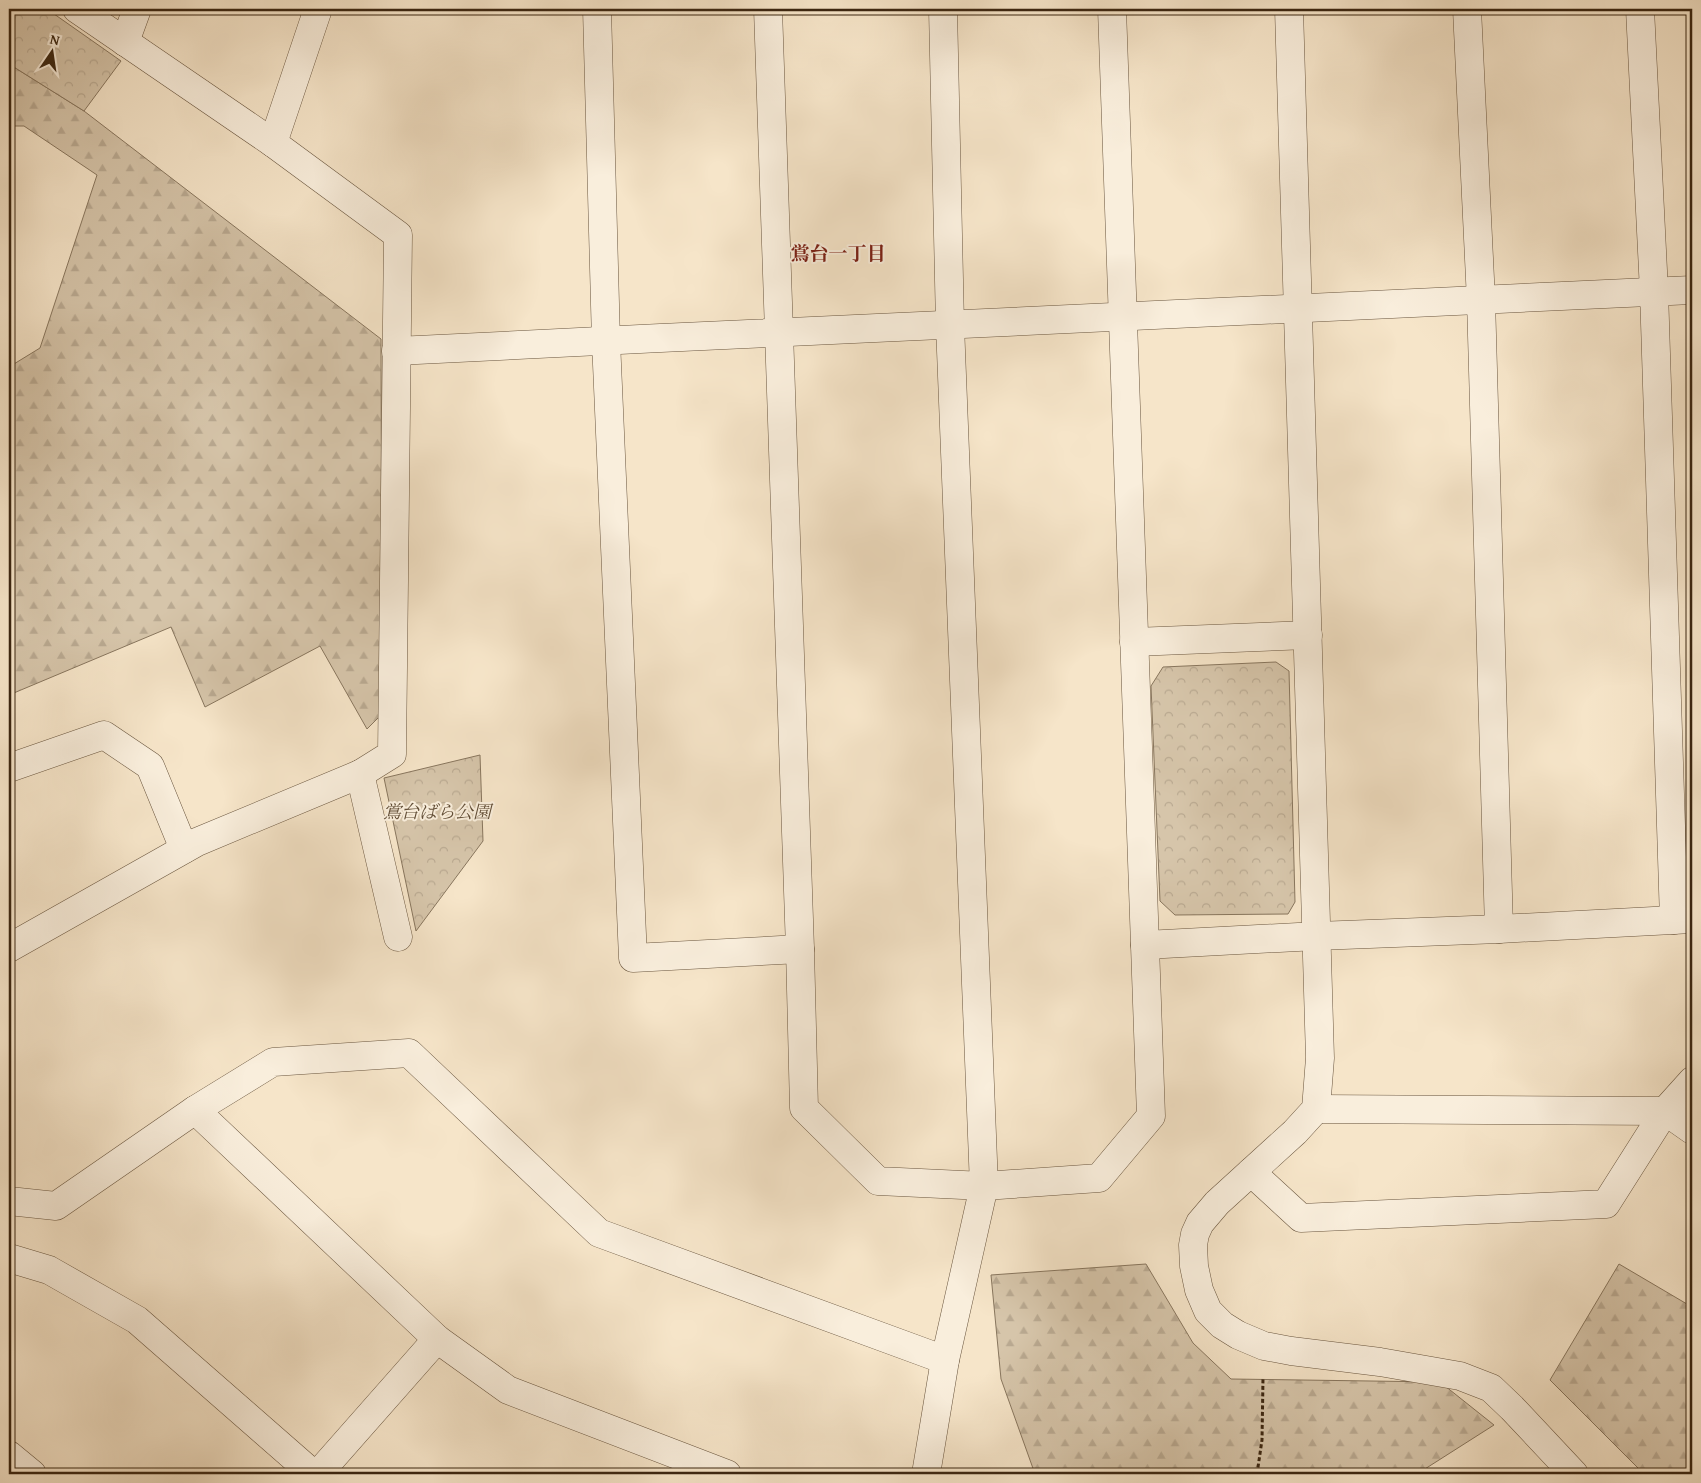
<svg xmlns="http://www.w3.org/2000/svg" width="1701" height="1483" viewBox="0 0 1701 1483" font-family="'Gentium Book Plus','Noto Serif JP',serif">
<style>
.forest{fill:url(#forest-firs);stroke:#88765e}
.park{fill:url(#park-crowns);stroke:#88765e}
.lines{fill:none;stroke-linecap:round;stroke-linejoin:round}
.minor-casing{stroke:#6a563f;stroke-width:29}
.tertiary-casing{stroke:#6a563f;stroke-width:29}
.path{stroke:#3b2611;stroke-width:3;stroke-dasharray:4 2.5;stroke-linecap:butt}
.minor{stroke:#f9eedc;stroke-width:28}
.tertiary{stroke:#f9eedc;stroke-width:28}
.labels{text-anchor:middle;stroke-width:4;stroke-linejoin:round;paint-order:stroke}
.park-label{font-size:18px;font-style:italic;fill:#624e37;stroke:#f9eedc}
.neighbourhood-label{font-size:19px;font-weight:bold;fill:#7a1f14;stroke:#f9eedc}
</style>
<defs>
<pattern id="forest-firs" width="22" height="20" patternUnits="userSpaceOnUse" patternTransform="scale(1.25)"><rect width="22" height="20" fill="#d6c5aa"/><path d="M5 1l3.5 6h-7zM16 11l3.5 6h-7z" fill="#b9a991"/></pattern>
<pattern id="park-crowns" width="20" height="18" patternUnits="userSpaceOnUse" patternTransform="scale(1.25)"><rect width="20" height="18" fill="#d6c5aa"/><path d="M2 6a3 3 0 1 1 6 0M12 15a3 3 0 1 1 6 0" fill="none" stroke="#b9a991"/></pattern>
</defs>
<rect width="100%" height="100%" fill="#f6e5c9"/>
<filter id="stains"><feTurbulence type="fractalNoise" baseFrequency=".004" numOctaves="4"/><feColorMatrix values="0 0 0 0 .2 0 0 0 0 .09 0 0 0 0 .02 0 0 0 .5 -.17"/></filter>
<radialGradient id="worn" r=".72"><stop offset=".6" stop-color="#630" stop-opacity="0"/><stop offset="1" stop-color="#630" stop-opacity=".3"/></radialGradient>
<!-- forest -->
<g class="forest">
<polygon points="9,64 84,111 381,339 382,714 367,729 320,646 205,707 171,627 9,695 9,367 40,348 97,175 24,126 9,126"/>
<polygon points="1146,1264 1193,1343 1231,1379 1440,1382 1494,1425 1417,1474 1035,1474 1001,1379 991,1275"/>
<polygon points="1619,1264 1692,1307 1692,1474 1644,1474 1550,1380"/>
</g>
<!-- park -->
<g class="park">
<polygon points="9,9 47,9 121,61 84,111 9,64"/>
<polygon points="1276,662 1289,671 1295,902 1288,914 1175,915 1160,901 1151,686 1163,667"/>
<polygon points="480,755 483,841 416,931 384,778"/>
</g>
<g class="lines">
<!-- minor casing -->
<g class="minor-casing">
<g id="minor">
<polyline points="77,9 273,143 398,235 392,754 360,774 398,937"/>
<polyline points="597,9 606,341 633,958 800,949"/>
<polyline points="768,9 800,949 804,1108 878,1181 984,1186 1099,1178 1151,1116 1112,9"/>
<polyline points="1467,9 1481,300 1499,929"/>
<polyline points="1640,9 1654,291 1674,920"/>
<polyline points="125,42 137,9"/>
<polyline points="273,143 318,9"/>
<path d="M 396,351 C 828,330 1260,308 1692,290"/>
<polyline points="1134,642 1308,635"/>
<polyline points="9,768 104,735 150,766 184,849"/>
<polyline points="1145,945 1317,936 1499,929 1692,919"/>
<polyline points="9,948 197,842 360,774"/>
<polyline points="1316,1109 1665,1111 1692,1081"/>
<polyline points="195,1110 437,1339 508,1390 727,1474"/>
<polyline points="1251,1172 1301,1218 1606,1204 1665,1111 1692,1130"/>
<polyline points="9,1201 56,1206 195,1110 273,1062 409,1053 599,1233 945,1360"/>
<polyline points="9,1455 32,1474"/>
<polyline points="318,1474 437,1339"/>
<polyline points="926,1474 945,1360 984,1186 950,325 943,9"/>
</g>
</g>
<!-- tertiary casing -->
<g class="tertiary-casing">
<g id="tertiary">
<polyline points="1289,9 1320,1058 1316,1109 1295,1132 1217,1203 1200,1223 1195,1234 1193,1245 1194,1266 1199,1290 1208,1311 1222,1325 1238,1335 1264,1346 1291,1351 1380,1362 1460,1376 1491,1388 1512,1408 1574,1474"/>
<polyline points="9,1258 49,1270 137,1320 313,1474"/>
</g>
</g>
<!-- path -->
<polyline class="path" points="1257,1474 1262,1440 1263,1378"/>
<!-- minor -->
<use href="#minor" class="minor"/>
<!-- tertiary -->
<use href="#tertiary" class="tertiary"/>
</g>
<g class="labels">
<!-- park labels -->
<g class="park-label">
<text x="437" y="818">鴬台ばら公園</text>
</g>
<!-- neighbourhood labels -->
<g class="neighbourhood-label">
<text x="838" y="260">鴬台一丁目</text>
</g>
</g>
<!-- margin -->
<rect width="1701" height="1483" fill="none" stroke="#f6e5c9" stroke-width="30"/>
<rect x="10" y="10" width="1681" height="1463" fill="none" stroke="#3b2611" stroke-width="2.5"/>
<rect x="15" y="15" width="1671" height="1453" fill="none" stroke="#3b2611"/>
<!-- north arrow -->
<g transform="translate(52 52) rotate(13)" stroke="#f9eedc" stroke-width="4" paint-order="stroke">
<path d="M0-4L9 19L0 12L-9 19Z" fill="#3b2611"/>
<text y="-8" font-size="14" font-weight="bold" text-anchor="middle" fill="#3b2611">N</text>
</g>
<rect width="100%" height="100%" filter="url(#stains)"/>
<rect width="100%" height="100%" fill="url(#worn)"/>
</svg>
